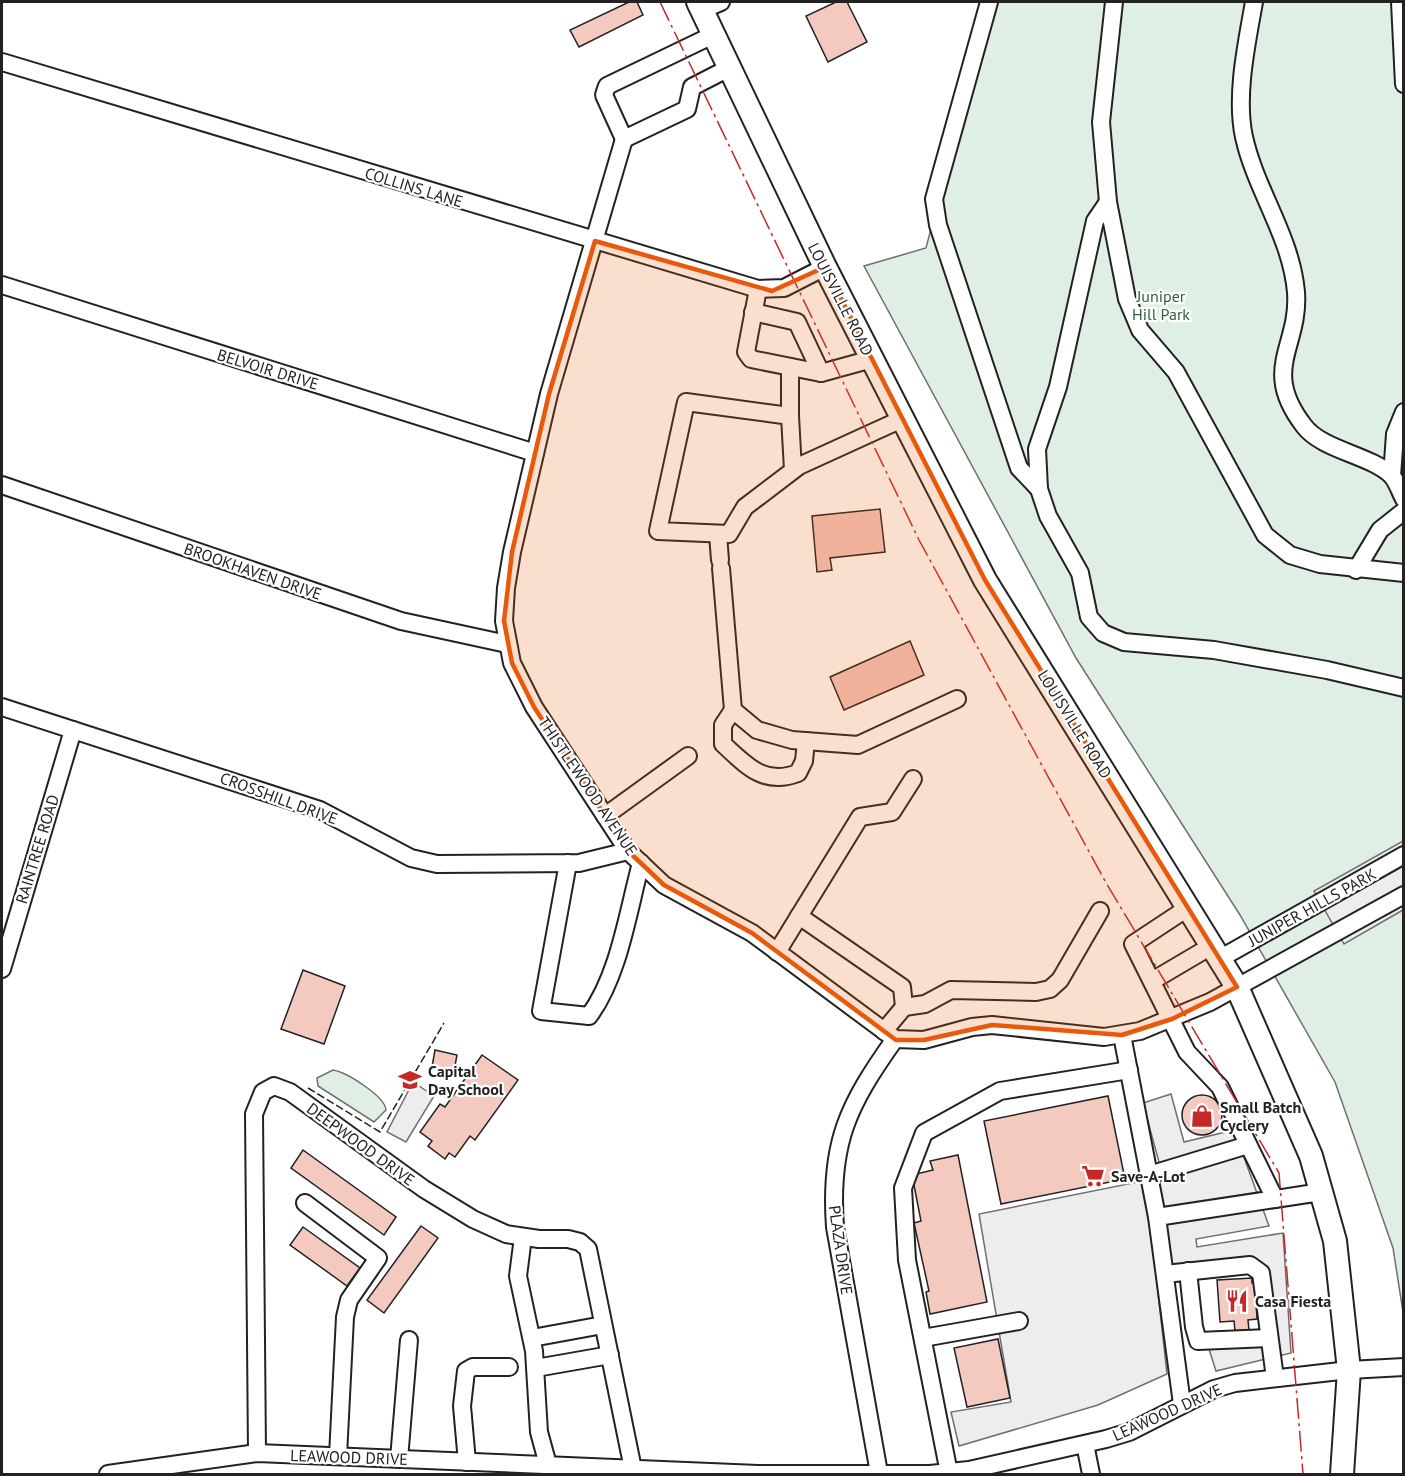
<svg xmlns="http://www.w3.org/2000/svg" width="1405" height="1476" viewBox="0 0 1405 1476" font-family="'PT Sans',sans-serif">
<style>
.green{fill:#e0efe3;stroke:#6f6f6f;stroke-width:1.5}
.parking{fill:#ededed;stroke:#6f6f6f;stroke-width:1.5}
.building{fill:#f3c9c0;stroke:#222;stroke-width:1.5}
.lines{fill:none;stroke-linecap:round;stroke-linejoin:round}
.minor-casing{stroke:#222;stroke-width:20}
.major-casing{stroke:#222;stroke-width:26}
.minor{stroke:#fff;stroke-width:16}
.major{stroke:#fff;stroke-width:22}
.fence{stroke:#222;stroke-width:1.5;stroke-dasharray:8 3;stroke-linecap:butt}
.power{stroke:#c62828;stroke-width:1.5;stroke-dasharray:21 4.5 3 4.5;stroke-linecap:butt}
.marked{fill:#e8590c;fill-opacity:0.2;stroke:#e8590c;stroke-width:4.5;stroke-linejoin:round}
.labels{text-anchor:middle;stroke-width:4.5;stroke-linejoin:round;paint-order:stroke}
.street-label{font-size:16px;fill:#222;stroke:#fff}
.park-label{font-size:16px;fill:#2f5e38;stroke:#fff}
.poi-label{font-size:16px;font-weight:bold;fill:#222;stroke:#fff;text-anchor:start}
</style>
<rect width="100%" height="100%" fill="#fff"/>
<!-- green -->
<g class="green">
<polygon points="989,2 1403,2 1403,1312 1393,1248 1335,1082 1240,915 1076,658 864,266 926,248"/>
<path d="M 333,1070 C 346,1072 385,1096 386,1110 L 374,1122 L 318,1086 L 317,1078 Z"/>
</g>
<!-- parking -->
<g class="parking">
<polygon points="1403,841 1403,910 1344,944 1314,891"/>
<polygon points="413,1082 434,1096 406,1142 387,1132"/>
<polygon points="1171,1094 1184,1142 1234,1130 1269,1226 1196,1239 1197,1247 1283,1233 1291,1353 1216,1371 1209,1349 1268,1338 1262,1264 1156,1275 1167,1374 1098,1405 959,1446 951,1412 1011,1402 979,1214 1163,1177 1143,1103"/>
</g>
<!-- building -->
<g class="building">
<polygon points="629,2 637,2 643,15 579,47 570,30"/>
<polygon points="836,2 847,2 867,42 828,62 806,16"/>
<polygon points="880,509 885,552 830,558 832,570 817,572 812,516"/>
<polygon points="910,641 924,675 844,710 830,677"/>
<polygon points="303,970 345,986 324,1044 281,1029"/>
<polygon points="435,1050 457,1055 454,1071 432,1067"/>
<polygon points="482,1055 518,1080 475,1140 470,1136 455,1157 449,1153 445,1159 428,1146 432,1141 420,1132 440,1104 445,1107"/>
<circle cx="1202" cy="1115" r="20"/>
<polygon points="1108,1096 1125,1179 1001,1204 984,1121"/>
<polygon points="303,1150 396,1217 384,1235 291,1168"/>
<polygon points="958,1155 987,1302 930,1314 926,1292 929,1291 914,1223 921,1221 912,1175 933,1170 930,1161"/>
<polygon points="421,1226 438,1238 384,1313 367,1300"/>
<polygon points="303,1227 360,1268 347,1286 290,1245"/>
<polygon points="1252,1278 1252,1283 1255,1283 1257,1319 1248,1320 1249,1330 1235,1331 1234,1321 1220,1322 1217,1280"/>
<polygon points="998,1339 1010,1398 967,1407 954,1348"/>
</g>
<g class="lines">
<!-- minor casing -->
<g class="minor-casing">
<g id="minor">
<polyline points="989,2 934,199 938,225 1019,468 1039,489"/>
<polyline points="1114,2 1101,122 1108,202 1127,299 1140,330 1176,372 1265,535 1290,555 1320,564 1404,573"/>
<path d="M 1254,2 C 1247,42 1235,96 1244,137 C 1256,191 1291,236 1296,292 C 1300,347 1260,369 1304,426 C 1322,450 1370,455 1391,475 C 1397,481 1400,492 1404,499"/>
<polyline points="1400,2 1404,84"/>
<polyline points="702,10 721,2"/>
<polyline points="713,35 607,86 604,95 624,139 687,109 692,87 729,68"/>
<polyline points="2,62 758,289 784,288 825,267"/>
<polyline points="624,139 549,394 512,552 506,588 504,621 512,663 534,707 628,851 664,885 752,933 895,1039 924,1040 972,1027 992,1025 1104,1037 1140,1031 1210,1002 1404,895"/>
<polyline points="1108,202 1095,221 1058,387 1037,449 1039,489 1048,516 1080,573 1089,617 1103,633 1124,642 1214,650 1327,670 1404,688"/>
<polyline points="2,285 535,453"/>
<polyline points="758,289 746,352 751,359 821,373 872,359"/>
<polyline points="753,312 797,322 821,373"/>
<polyline points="790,416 790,367"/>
<polyline points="793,470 790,416 686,402 658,531 729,534 745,507 799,466 902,419"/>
<polyline points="1392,476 1395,434 1404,412"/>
<polyline points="2,485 401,621 507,644"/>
<polyline points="718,534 720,560"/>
<polyline points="721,568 733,710 757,730 792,740 858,745 957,699"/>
<polyline points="1356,570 1380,530 1404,511"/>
<polyline points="2,707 320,810 411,858 437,864 579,863 628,851"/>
<path d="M 733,710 L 723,725 L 723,744 C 747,766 764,786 798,773 L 804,761 L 806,741"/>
<polyline points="605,816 688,756"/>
<path d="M 568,863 L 541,1011 L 589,1016 C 619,976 628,911 641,863"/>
<polyline points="1189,907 1133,944 1187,1052 1220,1087 1275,1199"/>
<polyline points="799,916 902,987 904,1007 884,1031"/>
<polyline points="777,952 860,817 892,812 913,779"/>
<polyline points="1221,958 1404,855"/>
<polyline points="2,969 73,730"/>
<polyline points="1152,981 1213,945"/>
<polyline points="904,1007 925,1004 951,990 1036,992 1050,989 1060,980 1100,911"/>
<polyline points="1122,1035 1157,1217"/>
<polyline points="1149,1175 1248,1145"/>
<polyline points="305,1203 378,1258 349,1300 345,1317 338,1456"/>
<polyline points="523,1237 518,1276 534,1351 539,1432 548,1465"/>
<polyline points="1188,1271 1194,1327 1198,1341 1269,1338"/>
<polyline points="1165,1274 1250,1265 1261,1273 1275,1378"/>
<polyline points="532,1338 603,1325"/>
<polyline points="923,1338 1019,1321"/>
<polyline points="536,1368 610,1355"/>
<polyline points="1182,1404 1157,1217 1321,1192"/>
<polyline points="1085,1444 1091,1474"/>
<polyline points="257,1453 254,1114 263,1092 274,1086 290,1092 424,1189 473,1219 506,1234 539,1239 568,1239 580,1242 588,1249 633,1469"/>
<polyline points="399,1459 409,1340"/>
<polyline points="467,1462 462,1406 466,1371 473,1367 509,1367"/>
<path d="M 879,1473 L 835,1227 C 829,1143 848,1105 895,1039"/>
<polyline points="949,1473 907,1260 903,1188 924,1133 1000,1091 1129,1070"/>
<polyline points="108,1474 257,1453 758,1474 930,1474 969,1470 1106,1439 1129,1432 1214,1389 1235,1383 1349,1370 1404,1367"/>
</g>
</g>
<!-- major casing -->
<g class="major-casing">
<polyline id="major" points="698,2 825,267 985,580 1237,987 1311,1156 1335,1241 1349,1370 1342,1474"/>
</g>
<!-- minor -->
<use href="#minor" class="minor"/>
<!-- major -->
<use href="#major" class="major"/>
<!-- fence -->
<polyline class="fence" points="308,1088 380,1132 444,1023"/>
<!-- power -->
<polyline class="power" points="660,2 919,540 1105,881 1279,1173 1303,1474"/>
</g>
<!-- marked area -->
<path class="marked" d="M 595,241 L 772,291 L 825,267 L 985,580 L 1237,987 L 1172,1019 L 1122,1035 L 992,1025 L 924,1040 L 896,1040 L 752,933 L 664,885 L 628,851 L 534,707 L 512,663 L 504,621 L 512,552 L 549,394 Z"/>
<!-- icons -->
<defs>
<g id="school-bare" transform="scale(1.8)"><path d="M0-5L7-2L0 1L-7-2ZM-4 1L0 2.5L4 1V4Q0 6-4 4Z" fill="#c62828" stroke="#fff" stroke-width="2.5" paint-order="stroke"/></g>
<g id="shop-bare" transform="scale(1.8)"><path d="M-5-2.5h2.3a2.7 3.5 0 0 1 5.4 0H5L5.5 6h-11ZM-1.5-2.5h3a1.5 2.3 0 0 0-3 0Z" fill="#c62828" stroke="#fff" stroke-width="2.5" paint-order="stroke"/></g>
<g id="supermarket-bare" transform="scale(1.8)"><path d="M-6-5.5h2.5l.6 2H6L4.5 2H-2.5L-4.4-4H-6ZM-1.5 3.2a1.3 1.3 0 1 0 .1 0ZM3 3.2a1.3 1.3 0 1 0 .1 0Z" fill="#c62828" stroke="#fff" stroke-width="2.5" paint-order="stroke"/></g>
<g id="restaurant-bare" transform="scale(1.8)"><path d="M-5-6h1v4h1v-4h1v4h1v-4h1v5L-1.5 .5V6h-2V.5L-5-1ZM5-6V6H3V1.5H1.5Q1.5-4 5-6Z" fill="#c62828" stroke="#fff" stroke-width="2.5" paint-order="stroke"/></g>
</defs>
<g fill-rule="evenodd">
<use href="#school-bare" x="410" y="1080"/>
<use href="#shop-bare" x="1202" y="1116"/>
<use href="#supermarket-bare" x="1093" y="1176"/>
<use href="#restaurant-bare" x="1237" y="1301"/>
</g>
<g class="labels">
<!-- street labels -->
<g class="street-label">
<text transform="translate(414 187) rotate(17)" y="6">COLLINS LANE</text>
<text transform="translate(841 299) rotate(63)" y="6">LOUISVILLE ROAD</text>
<text transform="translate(268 369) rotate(17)" y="6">BELVOIR DRIVE</text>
<text transform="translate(253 571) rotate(19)" y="6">BROOKHAVEN DRIVE</text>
<text transform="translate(1075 724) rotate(58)" y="6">LOUISVILLE ROAD</text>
<text transform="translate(588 786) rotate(56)" y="6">THISTLEWOOD AVENUE</text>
<text transform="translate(279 798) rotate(20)" y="6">CROSSHILL DRIVE</text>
<text transform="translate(37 849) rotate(-73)" y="6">RAINTREE ROAD</text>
<text transform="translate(1312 907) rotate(-29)" y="6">JUNIPER HILLS PARK</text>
<text transform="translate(361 1144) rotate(36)" y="6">DEEPWOOD DRIVE</text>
<text transform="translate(841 1250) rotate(82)" y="6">PLAZA DRIVE</text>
<text transform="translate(1167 1412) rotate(-24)" y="6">LEAWOOD DRIVE</text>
<text transform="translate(349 1457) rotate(2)" y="6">LEAWOOD DRIVE</text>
</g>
<!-- park labels -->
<g class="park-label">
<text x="1161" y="302">Juniper<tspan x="1161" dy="18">Hill Park</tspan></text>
</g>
<!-- poi labels -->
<g class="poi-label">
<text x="428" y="1077">Capital<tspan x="428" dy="18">Day School</tspan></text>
<text x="1220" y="1113">Small Batch<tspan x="1220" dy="18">Cyclery</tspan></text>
<text x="1111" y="1182">Save-A-Lot</text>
<text x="1255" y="1307">Casa Fiesta</text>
</g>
</g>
<!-- border -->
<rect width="1405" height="1476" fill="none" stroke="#222222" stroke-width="6"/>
</svg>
